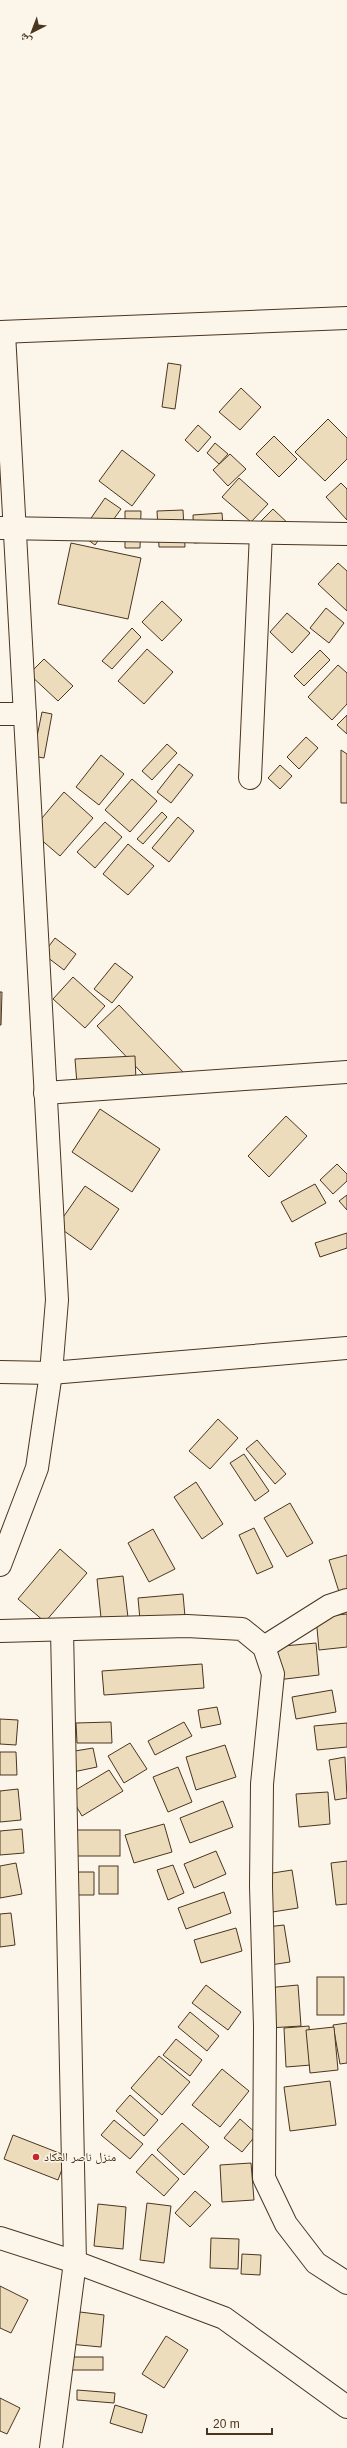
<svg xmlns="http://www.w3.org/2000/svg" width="347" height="2448" viewBox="0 0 347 2448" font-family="Arial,'Noto Naskh Arabic',sans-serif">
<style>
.building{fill:#ecdcbc;stroke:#4a3520}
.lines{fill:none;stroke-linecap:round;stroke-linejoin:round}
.minor-casing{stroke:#4a3520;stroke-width:24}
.minor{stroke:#fbf6e9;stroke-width:22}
.poi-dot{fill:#c62828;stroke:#fbf6e9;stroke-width:1.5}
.labels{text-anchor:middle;stroke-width:3;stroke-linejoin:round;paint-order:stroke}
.poi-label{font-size:12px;fill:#4a3520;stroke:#fbf6e9;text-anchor:start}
</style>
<rect width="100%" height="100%" fill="#fbf6e9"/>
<!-- building -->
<g class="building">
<polygon points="168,363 181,365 175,409 162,407"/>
<polygon points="241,388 261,407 240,430 219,412"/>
<polygon points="328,419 347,438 347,459 325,481 295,452"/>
<polygon points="198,425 211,437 198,452 185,440"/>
<polygon points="274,436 297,459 279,477 256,454"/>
<polygon points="215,443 228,454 219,464 207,453"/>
<polygon points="122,450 155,475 132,506 99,481"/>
<polygon points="230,454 246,469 228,486 213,470"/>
<polygon points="239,478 268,504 251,522 222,497"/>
<polygon points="341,483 347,489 347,520 326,497"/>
<polygon points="105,498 121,509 95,545 80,534"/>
<polygon points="273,509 293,528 281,540 261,521"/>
<polygon points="183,510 185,547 159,547 157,511"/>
<polygon points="125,511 141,511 140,548 125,548"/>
<polygon points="222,513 224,541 194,543 193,515"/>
<polygon points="71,543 141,558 128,619 58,604"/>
<polygon points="338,563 347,571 347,611 318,584"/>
<polygon points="162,601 182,620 162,641 142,622"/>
<polygon points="326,608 344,623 329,643 310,628"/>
<polygon points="287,613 310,633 292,653 270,632"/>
<polygon points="132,628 141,637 112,669 102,661"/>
<polygon points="147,649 173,672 144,704 118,681"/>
<polygon points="320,650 330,660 304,686 294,676"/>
<polygon points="44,659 73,686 58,701 29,674"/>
<polygon points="338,665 347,673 347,704 332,720 308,697"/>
<polygon points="42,712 52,714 44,758 33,756"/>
<polygon points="347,715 347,734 337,725"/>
<polygon points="306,737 318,748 299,769 287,757"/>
<polygon points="167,744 177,753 152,780 142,771"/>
<polygon points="341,750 347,754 347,803 341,803"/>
<polygon points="101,755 124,774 99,805 76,787"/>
<polygon points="179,764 193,775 171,803 157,792"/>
<polygon points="280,765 292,776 280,789 268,778"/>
<polygon points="132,779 157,801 130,832 105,810"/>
<polygon points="64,792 93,818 60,856 31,831"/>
<polygon points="162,812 167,817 143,844 137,839"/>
<polygon points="178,817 194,831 169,862 152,848"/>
<polygon points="105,822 122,837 95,868 77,852"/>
<polygon points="128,844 154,866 128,895 103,874"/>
<polygon points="55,938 76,954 64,970 43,954"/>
<polygon points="115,963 133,977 112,1003 94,989"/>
<polygon points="73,977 105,1006 85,1028 53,999"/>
<polygon points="0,992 2,992 1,1025 0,1025"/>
<polygon points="119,1005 184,1073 162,1094 97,1026"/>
<polygon points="135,1056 136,1081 77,1084 75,1059"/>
<polygon points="100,1109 160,1149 132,1192 72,1152"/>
<polygon points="286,1116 307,1136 269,1177 248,1156"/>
<polygon points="337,1164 347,1174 347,1181 333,1194 320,1180"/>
<polygon points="315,1184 326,1203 292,1222 281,1202"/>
<polygon points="85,1186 119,1209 91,1250 57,1226"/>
<polygon points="347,1195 347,1210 339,1201"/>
<polygon points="347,1233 347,1248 320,1257 315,1243"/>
<polygon points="218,1419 238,1438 210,1469 189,1451"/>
<polygon points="257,1440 286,1474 275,1484 246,1449"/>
<polygon points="244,1454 269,1491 255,1501 230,1463"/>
<polygon points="196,1482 223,1524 202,1539 174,1497"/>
<polygon points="290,1503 313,1543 287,1557 264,1518"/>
<polygon points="254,1528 273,1567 257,1574 239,1535"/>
<polygon points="153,1529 175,1569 149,1582 128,1543"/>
<polygon points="60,1549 87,1573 45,1622 18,1599"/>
<polygon points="347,1555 347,1593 340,1595 329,1560"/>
<polygon points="123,1576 130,1634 103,1637 97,1579"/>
<polygon points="183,1594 186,1628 141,1631 138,1598"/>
<polygon points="347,1614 347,1647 319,1650 316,1617"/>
<polygon points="316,1643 319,1675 277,1680 273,1647"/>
<polygon points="202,1664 204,1688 104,1695 102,1671"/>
<polygon points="332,1690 336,1712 296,1719 292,1697"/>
<polygon points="217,1707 221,1724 201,1728 198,1710"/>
<polygon points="0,1719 18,1720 16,1745 0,1744"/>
<polygon points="111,1722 112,1743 77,1743 76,1723"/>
<polygon points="184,1722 192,1736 155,1755 148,1741"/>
<polygon points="347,1723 347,1747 317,1750 314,1726"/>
<polygon points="130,1743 147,1769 124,1783 108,1756"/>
<polygon points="225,1745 236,1777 196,1790 186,1757"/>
<polygon points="93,1748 97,1767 73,1772 69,1752"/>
<polygon points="0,1752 16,1752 17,1775 0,1775"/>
<polygon points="345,1757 347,1798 335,1800 329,1760"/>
<polygon points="178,1767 192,1802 168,1812 153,1777"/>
<polygon points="109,1770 123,1791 82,1816 69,1794"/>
<polygon points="18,1789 21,1820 0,1822 0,1791"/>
<polygon points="328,1792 330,1824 299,1827 296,1794"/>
<polygon points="223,1801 233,1827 190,1843 180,1818"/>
<polygon points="164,1824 172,1852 134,1863 125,1835"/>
<polygon points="22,1829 24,1853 0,1855 0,1831"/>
<rect x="73" y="1830" width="47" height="26"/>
<polygon points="216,1851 226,1874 194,1888 184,1864"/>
<polygon points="347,1861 347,1904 336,1905 331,1863"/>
<polygon points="16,1863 22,1894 0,1898 0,1866"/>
<polygon points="173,1865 184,1893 168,1900 157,1870"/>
<rect x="99" y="1866" width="19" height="28"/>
<polygon points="292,1870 298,1908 266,1913 260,1875"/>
<polygon points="70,1872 94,1872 94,1895 71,1895"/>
<polygon points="224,1892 231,1913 186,1929 178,1908"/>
<polygon points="11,1913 15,1945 0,1947 0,1914"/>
<polygon points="284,1925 290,1962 264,1966 258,1928"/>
<polygon points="236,1928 242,1951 201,1963 194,1940"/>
<rect x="317" y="1977" width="27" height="38"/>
<polygon points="206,1985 241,2012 228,2030 192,2003"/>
<polygon points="298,1985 301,2026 269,2028 266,1988"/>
<polygon points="190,2012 219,2036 207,2051 178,2027"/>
<polygon points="347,2023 347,2063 340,2064 333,2025"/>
<polygon points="309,2026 311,2065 286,2067 284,2028"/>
<polygon points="334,2027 338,2070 310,2073 306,2030"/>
<polygon points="176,2039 202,2060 190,2076 163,2055"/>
<polygon points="159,2056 190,2082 162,2115 131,2088"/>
<polygon points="222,2069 249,2091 220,2127 192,2105"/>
<polygon points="330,2081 336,2125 290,2131 284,2087"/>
<polygon points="130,2095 158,2120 144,2136 116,2111"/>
<polygon points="240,2119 257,2134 242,2152 224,2138"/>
<polygon points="114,2120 143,2144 130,2159 101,2135"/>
<polygon points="182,2123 209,2147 184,2175 157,2150"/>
<polygon points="13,2135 67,2156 58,2180 4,2159"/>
<polygon points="152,2154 179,2179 164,2196 136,2172"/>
<polygon points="251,2163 254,2200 222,2202 220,2165"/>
<polygon points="195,2191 211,2205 190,2227 175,2213"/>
<polygon points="147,2203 171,2206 164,2263 140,2260"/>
<polygon points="98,2204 126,2207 123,2249 94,2246"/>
<polygon points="211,2238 239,2239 238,2269 210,2268"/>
<polygon points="242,2254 261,2255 260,2275 241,2274"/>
<polygon points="0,2286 28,2300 11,2333 0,2328"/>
<polygon points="72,2311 104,2315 101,2347 69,2344"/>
<polygon points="166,2336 188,2350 164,2388 142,2374"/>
<rect x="67" y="2357" width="36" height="13"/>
<polygon points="77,2390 115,2393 114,2403 77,2400"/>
<polygon points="0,2398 20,2408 7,2434 0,2431"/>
<polygon points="115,2405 147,2415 142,2433 110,2423"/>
</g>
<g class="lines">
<!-- minor casing -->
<g class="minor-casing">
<g id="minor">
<polyline points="0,332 347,318"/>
<polyline points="1,528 347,534"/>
<polyline points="0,714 25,714"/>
<polyline points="250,778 261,533"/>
<polyline points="45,1093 347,1072"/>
<polyline points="0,1372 51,1373 347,1348"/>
<polyline points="0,1565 37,1468 51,1373 57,1300 4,333"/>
<polyline points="0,1631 187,1626 242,1629 264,1647 273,1674 262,1784 261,1886 265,2027 264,2178 286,2224 316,2263 347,2283"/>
<polyline points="264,1647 329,1606 347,1600"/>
<polyline points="0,2238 75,2262 224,2318 347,2407"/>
<polyline points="51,2448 75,2262 62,1630"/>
</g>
</g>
<!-- minor -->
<use href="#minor" class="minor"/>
</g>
<!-- markers -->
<circle class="poi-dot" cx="36" cy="2157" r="4"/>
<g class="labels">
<!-- poi labels -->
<g class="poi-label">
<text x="44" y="2161">منزل ناصر العكاد</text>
</g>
</g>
<!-- north arrow -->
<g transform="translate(32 32) rotate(222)" stroke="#fbf6e9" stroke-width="3" paint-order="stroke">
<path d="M0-3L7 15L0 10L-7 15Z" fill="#4a3520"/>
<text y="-6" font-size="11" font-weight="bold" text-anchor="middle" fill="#4a3520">ش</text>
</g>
<!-- scale -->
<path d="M207 2428v6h65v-6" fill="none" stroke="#4a3520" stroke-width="2"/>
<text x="213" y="2428" font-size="12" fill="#4a3520" stroke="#fbf6e9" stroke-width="3" paint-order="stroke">20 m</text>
</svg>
